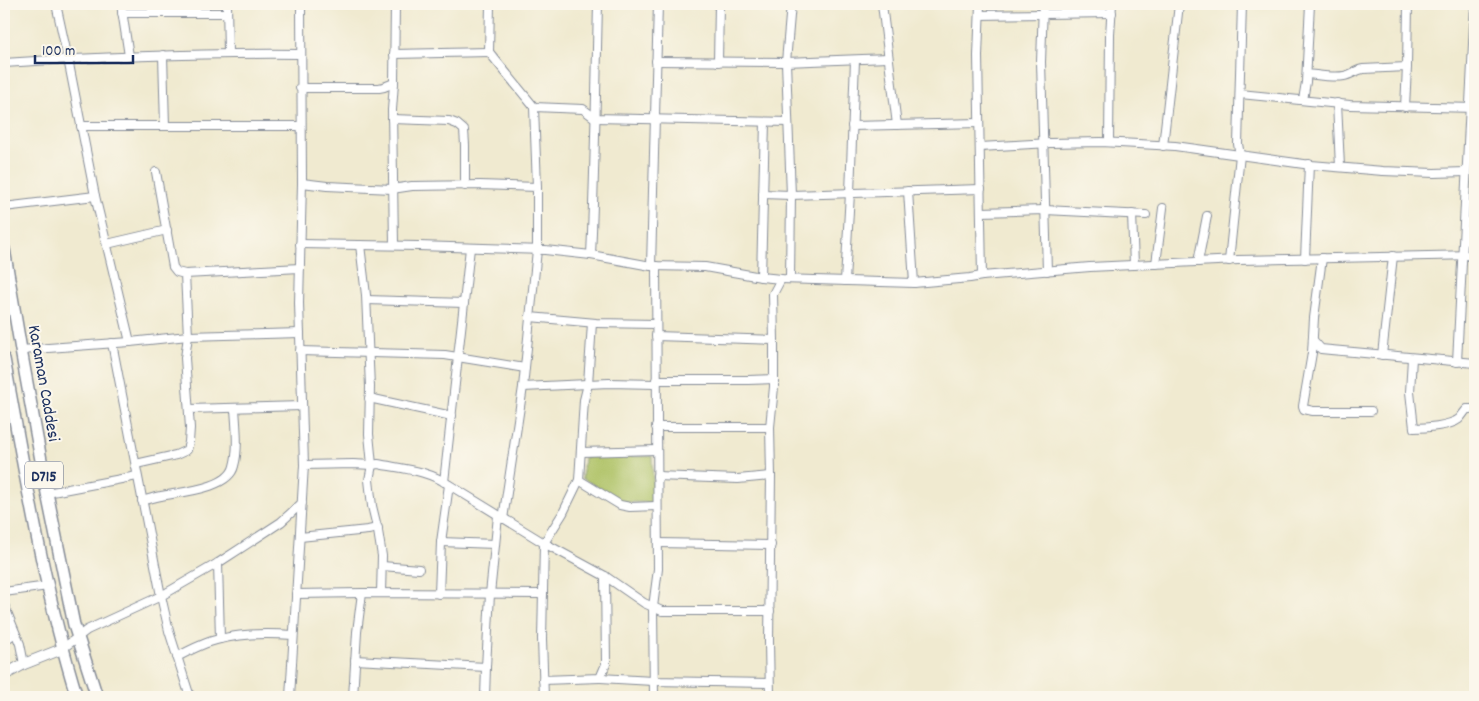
<svg xmlns="http://www.w3.org/2000/svg" width="1479" height="701" viewBox="0 0 1479 701" font-family="Dekko,sans-serif">
<style>
.green{fill:#afc266;stroke:#657862}
.lines{fill:none;stroke-linecap:round;stroke-linejoin:round}
.minor-casing{stroke:#868c97;stroke-width:10}
.major-casing{stroke:#868c97;stroke-width:12}
.highway-casing{stroke:#868c97;stroke-width:14}
.minor{stroke:#fff;stroke-width:8}
.major{stroke:#fff;stroke-width:10}
.highway{stroke:#fff;stroke-width:11}
.labels{text-anchor:middle;stroke-width:4;stroke-linejoin:round;paint-order:stroke}
.shield{fill:#fbf7ec;stroke:#5e6b89;stroke-width:1}
.shield-label{font-size:16px;font-weight:bold;fill:#1b2f5e}
.street-label{font-size:18px;fill:#1b2f5e;stroke:#fbf7ec}
</style>
<rect width="100%" height="100%" fill="#fbf7ec"/>
<filter id="ink" filterUnits="userSpaceOnUse"><feTurbulence type="fractalNoise" baseFrequency=".02" numOctaves="2"/><feDisplacementMap in="SourceGraphic" scale="10" xChannelSelector="R" yChannelSelector="G"/><feConvolveMatrix kernelMatrix="1 2 1 2 8 2 1 2 1" color-interpolation-filters="sRGB"/></filter>
<filter id="wash" filterUnits="userSpaceOnUse"><feTurbulence type="fractalNoise" baseFrequency=".0096" numOctaves="4" result="noise"/><feDisplacementMap in="SourceGraphic" scale="20" xChannelSelector="R" yChannelSelector="G"/><feGaussianBlur stdDeviation="1.12" result="paint"/><feColorMatrix in="noise" values="0 0 0 0 0 0 0 0 0 0 0 0 0 0 0 0 0 1.4 0 .05"/><feComposite in="paint" operator="in"/></filter>
<g filter="url(#wash)">
<rect width="100%" height="100%" fill="#f0ead0"/>
<!-- green -->
<polygon class="green" points="652,456 654,503 622,502 582,478 584,457"/>
</g>
<g filter="url(#ink)">
<g class="lines">
<!-- minor casing -->
<g class="minor-casing">
<g id="minor">
<polyline points="56,4 68,59 95,196 130,342"/>
<polyline points="121,4 129,56"/>
<polyline points="227,4 228,53"/>
<polyline points="490,4 489,52 534,107 537,187"/>
<polyline points="882,4 897,125"/>
<polyline points="980,4 978,56 982,276"/>
<polyline points="1043,4 1041,62 1047,271"/>
<polyline points="122,13 227,13"/>
<polyline points="980,15 1112,13"/>
<polyline points="394,54 489,52"/>
<polyline points="163,55 165,126"/>
<polyline points="656,61 786,62 888,58"/>
<polyline points="718,62 719,4"/>
<path d="M 4,63 C 103,57 201,53 300,54"/>
<path d="M 1307,74 C 1318,75 1333,78 1344,76 C 1351,75 1356,70 1363,69 L 1407,67 L 1408,4"/>
<polyline points="300,88 379,88 384,87 394,83"/>
<polyline points="1240,94 1350,105 1475,108"/>
<polyline points="1303,100 1306,82 1310,4"/>
<polyline points="1337,103 1340,167"/>
<polyline points="534,107 583,109 595,118 788,122"/>
<polyline points="1405,107 1407,67"/>
<polyline points="392,119 449,121 457,124 464,130 465,145 465,186"/>
<polyline points="81,126 301,126"/>
<polyline points="852,126 979,123"/>
<polyline points="1109,142 1110,35 1112,4"/>
<polyline points="1163,146 1179,4"/>
<polyline points="980,147 1050,143 1101,142 1175,146 1311,165 1383,171 1434,173 1466,172"/>
<polyline points="302,183 327,186 392,189 412,186 480,185 537,187 537,250 523,387 609,383 656,384"/>
<polyline points="908,191 914,283"/>
<polyline points="763,194 791,195 981,189"/>
<polyline points="4,207 95,196"/>
<polyline points="981,212 1045,210 1146,215"/>
<polyline points="1132,214 1134,265"/>
<polyline points="107,244 167,230"/>
<polyline points="300,244 418,246 545,250 591,255 651,266 705,267 761,277 781,279 914,283 970,278 982,276 1090,267 1238,260 1475,255"/>
<polyline points="360,245 366,295 370,387 369,434 372,465 369,480 372,506 378,531 382,556 381,593"/>
<polyline points="394,245 392,110 394,83 395,4"/>
<path d="M 591,255 C 595,171 596,87 598,4"/>
<polyline points="1322,258 1314,318 1312,353 1303,406 1304,409 1313,411 1371,411"/>
<polyline points="1305,259 1309,164"/>
<polyline points="1229,261 1240,155 1238,144 1242,4"/>
<polyline points="1198,262 1207,216"/>
<polyline points="1156,264 1163,208"/>
<polyline points="651,266 658,4"/>
<polyline points="185,274 300,268"/>
<polyline points="761,277 765,122"/>
<polyline points="790,279 791,195 786,62 791,4"/>
<polyline points="845,281 850,193 855,60"/>
<polyline points="367,300 464,303 470,248"/>
<polyline points="530,317 596,323 656,324"/>
<polyline points="656,336 774,340 774,387 770,427 771,476 769,641 770,697"/>
<polyline points="774,340 773,294 781,279"/>
<polyline points="1313,340 1321,349 1331,350 1475,363"/>
<polyline points="112,343 161,596 169,631 190,697"/>
<polyline points="21,350 130,342 188,336 300,333"/>
<polyline points="300,351 445,355 525,368"/>
<polyline points="1382,355 1393,256"/>
<path d="M 1412,358 L 1410,392 L 1414,428 C 1425,428 1450,426 1459,419 C 1462,416 1464,412 1467,409 L 1475,409"/>
<polyline points="1457,362 1475,4"/>
<polyline points="656,380 748,380 774,379"/>
<polyline points="369,398 452,416"/>
<polyline points="189,409 302,406"/>
<polyline points="656,427 770,427"/>
<polyline points="581,452 657,450"/>
<polyline points="136,464 176,455 187,450 189,442 190,428 185,358 188,336 185,274 177,272 173,267 156,172"/>
<path d="M 304,465 L 353,464 L 372,465 L 378,464 C 404,469 428,470 451,486 L 544,543 L 563,513 L 579,480 L 584,400 L 588,384 L 592,323"/>
<polyline points="657,476 738,479 771,476"/>
<polyline points="579,480 620,505 630,507 657,506"/>
<polyline points="444,482 464,303"/>
<polyline points="47,493 137,476"/>
<path d="M 142,501 C 149,499 155,497 161,496 C 180,492 229,489 234,466 C 239,448 236,426 235,408"/>
<polyline points="503,519 523,387"/>
<polyline points="300,537 368,530 378,528"/>
<polyline points="441,542 495,544"/>
<polyline points="658,543 771,545"/>
<polyline points="218,563 220,639"/>
<polyline points="382,566 419,569"/>
<polyline points="4,592 48,586"/>
<polyline points="296,594 362,593"/>
<polyline points="439,594 441,542 449,485"/>
<polyline points="4,605 20,644 24,664"/>
<polyline points="4,641 15,633"/>
<polyline points="62,649 87,630 161,596 218,563 281,522 302,503"/>
<path d="M 177,657 C 190,650 205,642 220,639 C 244,633 268,633 293,635"/>
<polyline points="355,660 486,667 490,594 498,516"/>
<polyline points="600,678 653,681 769,683"/>
<polyline points="543,680 600,678 606,664 605,576"/>
<polyline points="290,697 304,465 299,303 302,183 301,4"/>
<polyline points="353,697 357,632 362,593 543,594"/>
<polyline points="485,697 486,667"/>
<polyline points="544,697 542,639 544,543 605,576 644,603 662,611 770,611"/>
<polyline points="654,697 653,607 658,569 656,266"/>
</g>
</g>
<!-- major casing -->
<g class="major-casing">
<polyline id="major" points="4,675 24,664 62,649"/>
</g>
<!-- highway casing -->
<g class="highway-casing">
<g id="highway">
<polyline points="4,249 21,350 47,493 74,625 97,697"/>
<path d="M 4,359 C 25,473 43,587 77,697"/>
</g>
</g>
<!-- minor -->
<use href="#minor" class="minor"/>
<!-- major -->
<use href="#major" class="major"/>
<!-- highway -->
<use href="#highway" class="highway"/>
</g>
</g>
<g class="labels">
<!-- shield labels -->
<rect class="shield" x="25" y="461.5" width="38" height="27" rx="4"/>
<g class="shield-label">
<text x="44" y="481">D715</text>
</g>
<!-- street labels -->
<g class="street-label">
<text transform="translate(45 383) rotate(80)" y="6">Karaman Caddesi</text>
</g>
</g>
<!-- margin -->
<rect width="1479" height="701" fill="none" stroke="#fbf7ec" stroke-width="20"/>
<!-- scale -->
<path d="M35 55v8h98v-8" fill="none" stroke="#1b2f5e" stroke-width="2.5"/>
<text x="42" y="55" font-size="15" fill="#1b2f5e" stroke="#fbf7ec" stroke-width="4" paint-order="stroke">100 m</text>
</svg>
